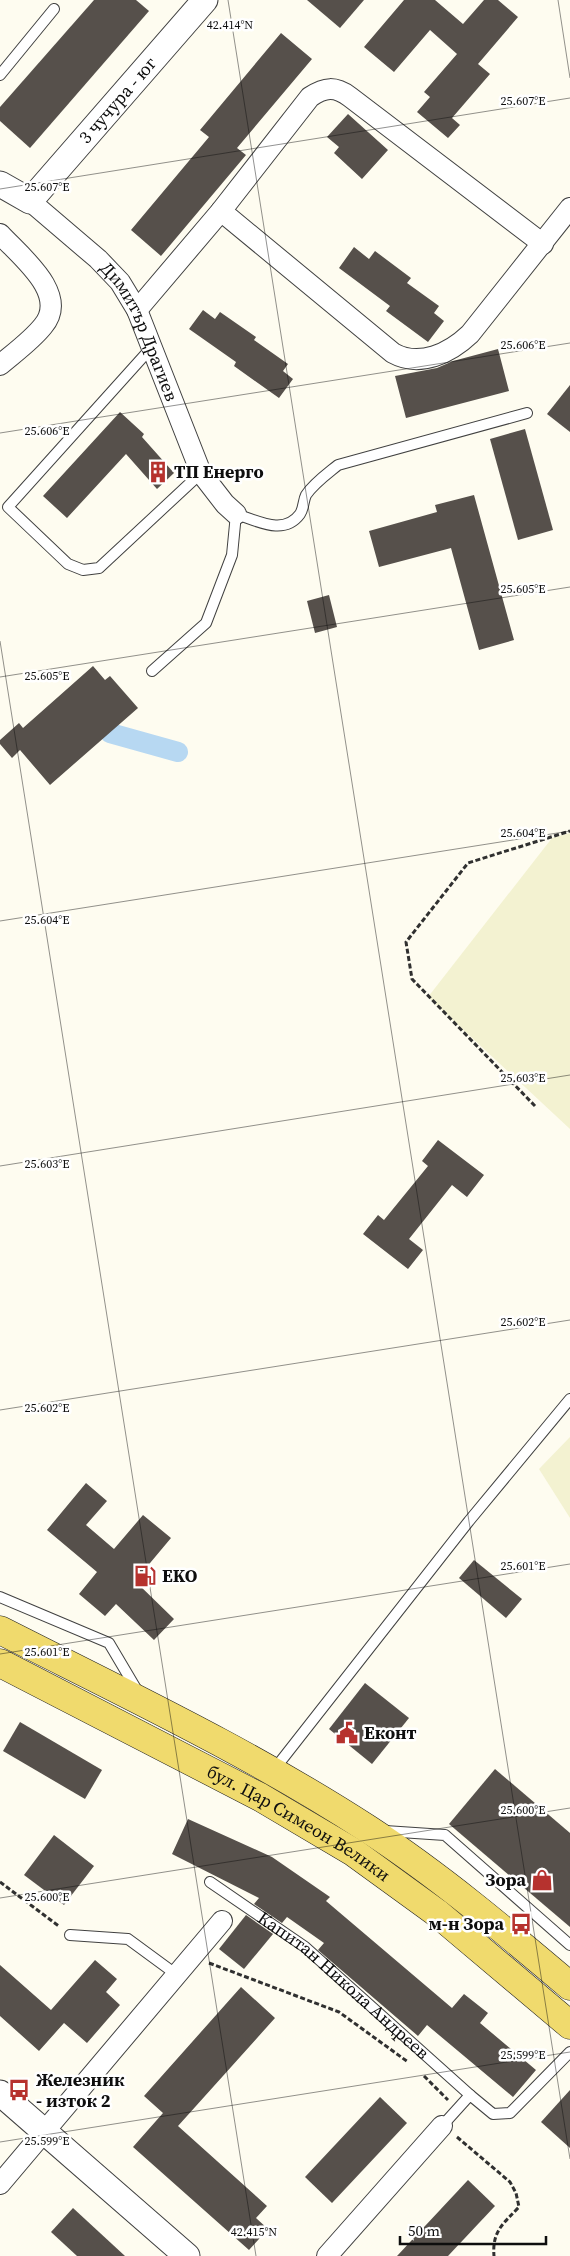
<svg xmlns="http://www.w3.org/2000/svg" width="570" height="2256" viewBox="0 0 570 2256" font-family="'Source Serif 4',serif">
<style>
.farmland{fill:#f3f2d1}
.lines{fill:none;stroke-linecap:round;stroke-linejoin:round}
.canal{stroke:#b7d8f2;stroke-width:20}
.building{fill:#56504b}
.service-casing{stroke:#414141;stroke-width:12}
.minor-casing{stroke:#414141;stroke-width:22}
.tertiary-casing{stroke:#414141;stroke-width:27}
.primary-casing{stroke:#1f1f1f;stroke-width:29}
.path{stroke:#303030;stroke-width:3;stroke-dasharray:5 2.5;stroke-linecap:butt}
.service{stroke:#fff;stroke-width:10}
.minor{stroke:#fff;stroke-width:20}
.tertiary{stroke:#fff;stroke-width:25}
.primary{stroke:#f0da6d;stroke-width:28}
.ticks{fill:none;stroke:#0e0e0e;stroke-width:1;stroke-opacity:0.45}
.labels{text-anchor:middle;stroke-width:5;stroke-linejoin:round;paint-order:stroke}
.street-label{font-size:18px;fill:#0e0e0e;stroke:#fff}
.poi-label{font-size:18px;font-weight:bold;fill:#0e0e0e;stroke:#fff;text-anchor:start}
.ticks-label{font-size:12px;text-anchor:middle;fill:#0e0e0e;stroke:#fff;stroke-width:5;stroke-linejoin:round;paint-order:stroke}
</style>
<rect width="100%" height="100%" fill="#fefcf0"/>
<!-- farmland -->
<g class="farmland">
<polygon points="570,833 570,1129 428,997 552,838"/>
<polygon points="570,1437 570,1518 539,1469"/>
</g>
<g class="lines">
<!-- canal -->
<polyline class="canal" points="110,733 178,752"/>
</g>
<!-- building -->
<g class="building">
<polygon points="94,0 136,0 149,11 30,148 0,121 0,107"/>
<polygon points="307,0 364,0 340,28"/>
<polygon points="404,0 435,0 463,24 484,0 498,0 518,17 478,64 490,74 452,118 460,125 448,138 417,112 430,97 424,92 457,54 430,30 394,72 364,47"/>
<polygon points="281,33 312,59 237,148 246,155 161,256 131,230 209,137 200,130"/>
<polygon points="348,114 388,150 362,179 334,153 339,147 327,137"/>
<polygon points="354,247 369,259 375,251 411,278 407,283 439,306 434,313 444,321 428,342 386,311 390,306 339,268"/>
<polygon points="203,310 215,319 220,312 256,337 254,340 288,364 283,371 293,379 279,398 234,366 236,362 189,329"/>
<polygon points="498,349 509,391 406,418 395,376 437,368 453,361"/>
<polygon points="570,385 570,432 547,414"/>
<polygon points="120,412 144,434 142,437 174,473 157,489 126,454 67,518 43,496"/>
<polygon points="525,429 553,530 518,540 490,439"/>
<polygon points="474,495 514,640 479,650 451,548 379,567 369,531 437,512 435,505"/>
<polygon points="329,595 337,627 315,633 307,601"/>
<polygon points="93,666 105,680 110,676 138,708 50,785 20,750 12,758 0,744 0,740 19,723 23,728"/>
<polygon points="438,1140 484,1175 467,1197 452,1185 409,1239 423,1250 408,1269 363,1234 378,1215 384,1220 428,1166 422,1161"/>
<polygon points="86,1483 107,1501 86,1525 114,1549 143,1515 171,1538 135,1581 174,1619 154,1640 116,1604 105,1616 79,1594 97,1572 47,1530"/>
<polygon points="474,1560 522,1599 506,1618 459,1578"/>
<polygon points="365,1683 409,1718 372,1764 329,1729"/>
<polygon points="20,1722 102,1770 85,1799 3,1751"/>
<polygon points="495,1769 570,1833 570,1927 449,1824"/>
<polygon points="188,1819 272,1857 330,1897 326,1901 452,2008 464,1994 488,2013 480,2023 536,2070 513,2097 427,2025 418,2036 318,1950 324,1943 287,1917 282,1923 254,1904 259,1898 172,1854"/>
<polygon points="54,1835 94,1866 64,1905 24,1875"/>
<polygon points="246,1915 273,1934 244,1969 219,1949"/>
<polygon points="95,1960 117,1979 106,1992 120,2005 87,2043 64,2023 39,2051 0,2016 0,1965 51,2010"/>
<polygon points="241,1987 275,2018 178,2126 267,2206 256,2218 268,2229 249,2250 133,2147 163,2113 144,2096"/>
<polygon points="570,2090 570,2148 541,2122"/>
<polygon points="380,2097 407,2123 332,2203 305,2177"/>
<polygon points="468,2180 495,2206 448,2256 397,2256"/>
<polygon points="73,2208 125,2256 77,2256 51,2232"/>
</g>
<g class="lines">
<!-- service casing -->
<g class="service-casing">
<g id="service">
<polyline points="0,75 54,9"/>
<polyline points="151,348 8,507 68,564 83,570 99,568 201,473"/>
<path d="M 152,671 L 206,623 L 232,555 L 236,514 C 258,521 284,536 300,514 C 304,508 303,501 306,495 C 314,483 327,474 338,465 L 527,413"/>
<polyline points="0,1597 109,1643 138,1692"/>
<polyline points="273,1771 469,1521 570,1399"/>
<polyline points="385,1831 445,1835 570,1945"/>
<path id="s1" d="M 210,1882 L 305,1947 L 470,2095"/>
<polyline points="70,1935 128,1939 177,1975"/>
<polyline points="442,2126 470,2095 493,2114 510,2113 570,2052"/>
</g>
</g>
<!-- minor casing -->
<g class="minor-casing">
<g id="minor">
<path id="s2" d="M 30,201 L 98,259 L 120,282 L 137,310 L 201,473 L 225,504 L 236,514"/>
<path d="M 221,211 L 393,353 C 420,368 450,353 470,334 L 570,208"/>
<path d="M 0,234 C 20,256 70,294 43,326 C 31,341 14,353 0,365"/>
<path d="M 137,310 L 221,211 L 310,97 C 325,87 335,86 350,97 L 543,244"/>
<polyline points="0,2184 222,1921"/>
<polyline points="327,2256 442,2126"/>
</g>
</g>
<!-- tertiary casing -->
<g class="tertiary-casing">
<g id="tertiary">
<path id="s3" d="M 0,184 L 30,201 L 205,0"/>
<polyline points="0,2093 187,2256"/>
</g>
</g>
<!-- primary casing -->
<g class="primary-casing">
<g id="primary">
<path d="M 0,1630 C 124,1693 251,1753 368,1829 C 440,1876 505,1931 570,1986"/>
<path id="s4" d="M 0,1663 L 260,1797 L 353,1852 L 437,1913 L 570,2025"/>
</g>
</g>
<!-- path -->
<g class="path">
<polyline points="535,1106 412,979 406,942 468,863 570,831"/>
<polyline points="0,1882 60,1927"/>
<polyline points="209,1963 339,2012 408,2062"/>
<polyline points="424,2076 448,2100"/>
<path d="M 457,2137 L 510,2182 L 516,2193 L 519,2207 C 503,2224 492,2231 494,2256"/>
</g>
<!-- service -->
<use href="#service" class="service"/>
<!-- minor -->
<use href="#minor" class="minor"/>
<!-- tertiary -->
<use href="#tertiary" class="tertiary"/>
<!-- primary -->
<use href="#primary" class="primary"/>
</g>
<!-- ticks -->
<path class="ticks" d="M 228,0 L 570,2159M 558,0 L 570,78M 0,189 L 570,98M 0,433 L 570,343M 0,641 L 256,2256M 0,677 L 570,587M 0,921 L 570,831M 0,1166 L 570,1075M 0,1410 L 570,1320M 0,1654 L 570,1564M 0,1898 L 570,1808M 0,2142 L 570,2052"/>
<!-- icons -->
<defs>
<g id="building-bare" transform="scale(1.725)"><path d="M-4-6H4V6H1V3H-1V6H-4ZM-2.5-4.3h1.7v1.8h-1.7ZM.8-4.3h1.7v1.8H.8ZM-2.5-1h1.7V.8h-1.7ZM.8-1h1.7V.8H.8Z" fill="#b6322e" stroke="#fff" stroke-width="2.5" paint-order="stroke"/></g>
<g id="fuel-bare" transform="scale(1.725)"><path d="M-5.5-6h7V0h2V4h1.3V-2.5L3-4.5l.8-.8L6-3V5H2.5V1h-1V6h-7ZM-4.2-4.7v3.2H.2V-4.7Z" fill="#b6322e" stroke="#fff" stroke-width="2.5" paint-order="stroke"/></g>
<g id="civic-bare" transform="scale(1.725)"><path d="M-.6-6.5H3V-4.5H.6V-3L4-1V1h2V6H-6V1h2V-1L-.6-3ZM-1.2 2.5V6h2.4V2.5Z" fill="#b6322e" stroke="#fff" stroke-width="2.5" paint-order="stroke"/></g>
<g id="shop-bare" transform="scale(1.725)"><path d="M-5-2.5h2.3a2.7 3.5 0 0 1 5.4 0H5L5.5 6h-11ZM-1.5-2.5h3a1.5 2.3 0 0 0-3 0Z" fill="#b6322e" stroke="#fff" stroke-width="2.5" paint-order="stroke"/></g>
<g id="bus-bare" transform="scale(1.725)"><path d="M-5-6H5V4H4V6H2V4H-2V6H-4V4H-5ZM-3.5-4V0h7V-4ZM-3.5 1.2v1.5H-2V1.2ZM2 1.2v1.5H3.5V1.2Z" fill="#b6322e" stroke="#fff" stroke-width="2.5" paint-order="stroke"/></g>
</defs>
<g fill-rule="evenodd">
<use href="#building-bare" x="158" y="472"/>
<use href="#fuel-bare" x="145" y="1576"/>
<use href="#civic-bare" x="347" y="1733"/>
<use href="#shop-bare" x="542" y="1880"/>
<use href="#bus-bare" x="521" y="1924"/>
<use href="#bus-bare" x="19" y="2090"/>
</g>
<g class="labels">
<!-- street labels -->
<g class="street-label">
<text dy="6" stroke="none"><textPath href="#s3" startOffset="168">3 чучура - юг</textPath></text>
<text dy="6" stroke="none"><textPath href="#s2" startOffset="174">Димитър Драгиев</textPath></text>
<text dy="6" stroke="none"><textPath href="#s4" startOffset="339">бул. Цар Симеон Велики</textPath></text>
<text dy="6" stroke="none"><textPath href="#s1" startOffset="169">Капитан Никола Андреев</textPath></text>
</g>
<!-- poi labels -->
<g class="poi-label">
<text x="174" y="478">ТП Енерго</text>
<text x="162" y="1582">EKO</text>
<text x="364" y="1739">Еконт</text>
<text x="526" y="1886" text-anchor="end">Зора</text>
<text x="504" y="1930" text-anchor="end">м-н Зора</text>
<text x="36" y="2086">Железник<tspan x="36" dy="21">- изток 2</tspan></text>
</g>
</g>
<g class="ticks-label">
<text x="230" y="29">42.414°N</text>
<text x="523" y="105">25.607°E</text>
<text x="47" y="191">25.607°E</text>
<text x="523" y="349">25.606°E</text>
<text x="47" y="435">25.606°E</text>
<text x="523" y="593">25.605°E</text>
<text x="47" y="680">25.605°E</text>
<text x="523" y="837">25.604°E</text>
<text x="47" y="924">25.604°E</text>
<text x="523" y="1082">25.603°E</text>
<text x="47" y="1168">25.603°E</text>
<text x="523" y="1326">25.602°E</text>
<text x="47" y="1412">25.602°E</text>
<text x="523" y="1570">25.601°E</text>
<text x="47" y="1656">25.601°E</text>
<text x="523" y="1814">25.600°E</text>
<text x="47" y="1901">25.600°E</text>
<text x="523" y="2059">25.599°E</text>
<text x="47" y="2145">25.599°E</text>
<text x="254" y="2236">42.415°N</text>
</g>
<!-- scale -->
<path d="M400 2236v8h146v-8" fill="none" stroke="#0e0e0e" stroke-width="2.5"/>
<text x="408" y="2236" font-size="15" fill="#0e0e0e" stroke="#ffffff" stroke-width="4" paint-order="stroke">50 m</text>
</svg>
